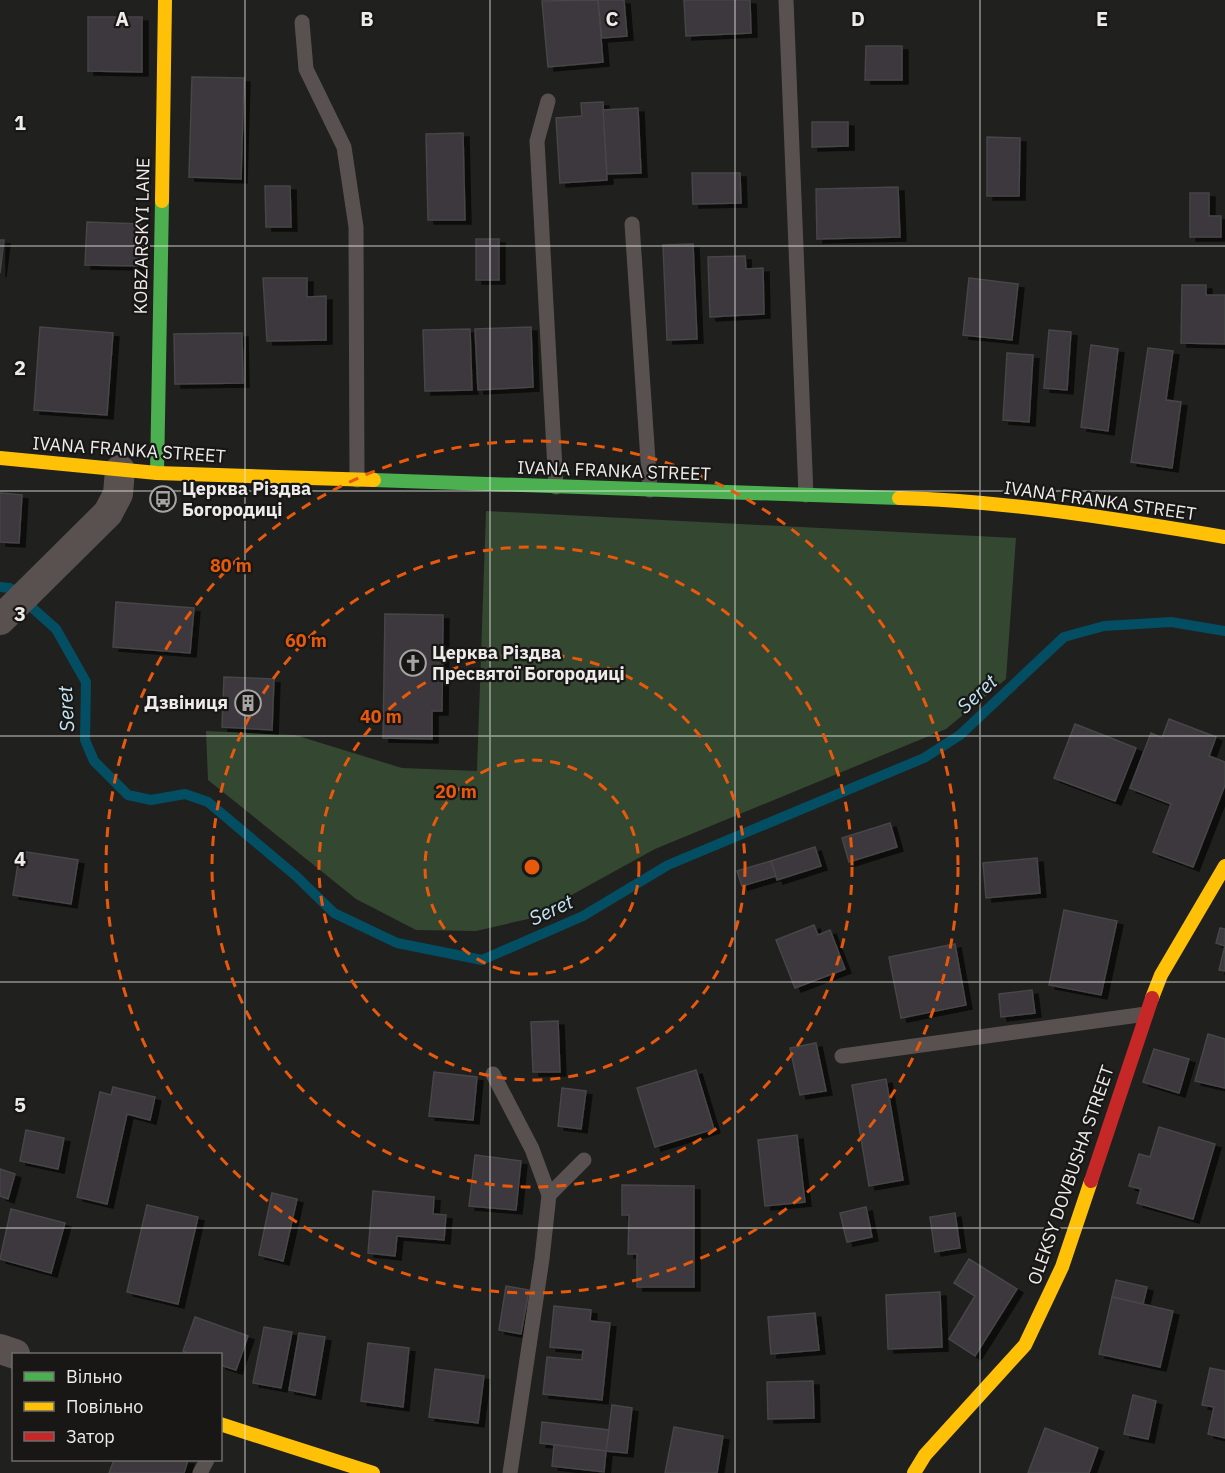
<svg xmlns="http://www.w3.org/2000/svg" width="1225" height="1473" viewBox="0 0 1225 1473" font-family="'IBM Plex Sans',sans-serif">
<style>
.green{fill:#344730}
.lines{fill:none;stroke-linecap:round;stroke-linejoin:round}
.stream{stroke:#034e63;stroke-width:10}
.building{fill:#3c373e;stroke:#464646;stroke-width:1.5;filter:url(#shadow)}
.lane{stroke:#59514f;stroke-width:15}
.street{stroke:#59514f;stroke-width:30}
.fast{stroke:#4caf50;stroke-width:14}
.slow{stroke:#ffc107;stroke-width:14}
.jam{stroke:#c62828;stroke-width:14}
.grid{fill:none;stroke:#edeceb;stroke-width:1.5;stroke-opacity:0.55}
.ring{fill:none;stroke:#e8590c;stroke-width:3;stroke-dasharray:10 8}
.labels{text-anchor:middle;stroke-width:4.5;stroke-linejoin:round;paint-order:stroke}
.street-label{font-size:18px;fill:#edeceb;stroke:#181715}
.poi-label{font-size:18px;font-weight:bold;fill:#edeceb;stroke:#181715;text-anchor:start}
.water-label{font-size:20px;font-style:italic;fill:#c2e6f6;stroke:#181715}
.grid-label{font-size:20px;text-anchor:middle;font-weight:bold;fill:#edeceb;stroke:#181715;stroke-width:4.5;stroke-linejoin:round;paint-order:stroke}
.centre{fill:#e8590c;stroke:#181715;stroke-width:3}
.ring-label{font-size:18px;text-anchor:middle;font-weight:bold;fill:#e8590c;stroke:#181715;stroke-width:4.5;stroke-linejoin:round;paint-order:stroke}
</style>
<defs>
<filter id="shadow"><feDropShadow dx="6" dy="4" stdDeviation="0" flood-color="#0009"/></filter>
</defs>
<rect width="100%" height="100%" fill="#20201f"/>
<!-- green -->
<polygon class="green" points="486,511 1016,538 1006,679 946,729 655,849 528,919 476,931 416,930 356,899 208,780 206,731 295,735 402,768 477,771"/>
<g class="lines">
<!-- stream -->
<polyline class="stream" points="0,587 10,588 56,629 86,682 85,740 94,761 128,795 151,800 185,794 208,802 296,876 334,913 397,943 482,960 583,916 668,865 924,758 960,735 1064,637 1104,626 1171,622 1225,631"/>
</g>
<!-- building -->
<g class="building">
<polygon points="598,0 603,62 548,67 542,1"/>
<polygon points="598,0 624,0 627,36 602,38"/>
<polygon points="684,0 750,0 751,33 686,36"/>
<polygon points="88,17 142,17 142,72 88,71"/>
<polygon points="866,46 902,46 902,80 865,80"/>
<polygon points="192,77 244,78 241,179 189,177"/>
<polygon points="603,102 607,180 560,183 556,118 582,116 581,103"/>
<polygon points="638,108 641,173 607,174 603,110"/>
<polygon points="812,122 848,122 848,146 812,147"/>
<polygon points="463,133 465,220 428,220 426,134"/>
<polygon points="987,137 1020,138 1019,196 987,196"/>
<polygon points="692,173 740,173 741,203 693,204"/>
<polygon points="265,186 290,186 291,227 266,227"/>
<polygon points="898,187 900,237 817,239 816,189"/>
<polygon points="1190,193 1209,193 1209,216 1221,216 1221,237 1190,237"/>
<polygon points="87,222 140,224 139,266 85,265"/>
<rect x="476" y="239" width="23" height="41"/>
<polygon points="0,240 4,240 0,273"/>
<polygon points="693,244 697,339 667,340 663,245"/>
<polygon points="745,256 746,269 763,268 764,314 710,317 708,257"/>
<polygon points="263,278 307,278 307,297 326,296 326,340 267,341"/>
<polygon points="969,278 1018,284 1012,340 963,335"/>
<polygon points="1182,285 1206,285 1206,295 1225,295 1225,344 1181,343"/>
<polygon points="40,327 113,333 107,415 34,410"/>
<polygon points="531,327 533,387 478,390 475,329"/>
<polygon points="470,329 472,390 425,391 423,330"/>
<polygon points="1049,330 1071,332 1067,390 1044,388"/>
<polygon points="242,333 243,383 175,384 174,334"/>
<polygon points="1091,345 1118,349 1108,431 1081,427"/>
<polygon points="1148,348 1173,351 1166,400 1181,402 1172,468 1131,462"/>
<polygon points="1007,353 1033,355 1029,422 1003,420"/>
<polygon points="0,493 22,495 19,543 0,542"/>
<polygon points="116,602 194,608 190,653 113,647"/>
<polygon points="385,614 443,615 442,711 432,711 432,739 383,738"/>
<polygon points="224,677 274,679 272,730 222,727"/>
<polygon points="1169,719 1216,737 1209,756 1225,762 1225,785 1193,867 1153,852 1171,804 1130,788 1151,733 1162,738"/>
<polygon points="1075,724 1136,748 1115,801 1054,778"/>
<polygon points="890,823 897,847 849,862 842,838"/>
<polygon points="815,847 821,866 777,880 771,861"/>
<polygon points="20,851 78,860 71,904 13,895"/>
<polygon points="1037,858 1040,893 986,898 983,863"/>
<polygon points="771,861 776,876 742,886 737,871"/>
<polygon points="1064,910 1117,921 1101,995 1049,985"/>
<polygon points="814,925 818,935 830,930 845,969 795,988 776,940"/>
<polygon points="1220,928 1225,929 1225,971 1219,970 1225,946 1216,943"/>
<polygon points="955,944 966,1005 901,1018 889,957"/>
<polygon points="1032,990 1035,1013 1001,1017 999,994"/>
<polygon points="558,1021 560,1072 533,1072 531,1022"/>
<polygon points="1208,1034 1225,1039 1225,1088 1195,1081"/>
<polygon points="816,1043 826,1091 800,1095 790,1048"/>
<polygon points="1154,1049 1189,1059 1179,1093 1143,1082"/>
<polygon points="696,1070 714,1129 655,1147 637,1088"/>
<polygon points="434,1072 477,1077 473,1120 429,1116"/>
<polygon points="886,1079 903,1180 869,1186 852,1085"/>
<polygon points="113,1087 155,1097 150,1120 127,1114 107,1204 77,1197 100,1092 111,1095"/>
<polygon points="562,1088 586,1091 581,1129 558,1126"/>
<polygon points="1159,1127 1215,1144 1193,1219 1137,1203 1141,1189 1129,1186 1139,1154 1150,1157"/>
<polygon points="26,1130 64,1138 58,1169 20,1161"/>
<polygon points="797,1135 805,1202 765,1206 758,1140"/>
<polygon points="475,1155 521,1161 516,1210 469,1206"/>
<polygon points="0,1169 15,1174 8,1199 0,1196"/>
<polygon points="622,1185 694,1186 694,1287 637,1287 637,1254 628,1254 629,1215 622,1215"/>
<polygon points="373,1191 434,1197 433,1214 446,1215 444,1240 397,1236 395,1256 368,1253"/>
<polygon points="272,1193 297,1199 283,1261 259,1255"/>
<polygon points="147,1205 198,1217 178,1304 127,1292"/>
<polygon points="866,1207 872,1237 847,1242 840,1213"/>
<polygon points="11,1209 65,1223 51,1273 0,1259"/>
<polygon points="955,1213 960,1248 935,1252 930,1217"/>
<polygon points="969,1259 1017,1289 975,1356 949,1339 975,1296 954,1283"/>
<polygon points="1116,1280 1147,1287 1143,1304 1112,1297"/>
<polygon points="506,1286 529,1290 521,1334 499,1330"/>
<polygon points="940,1292 942,1347 888,1349 886,1295"/>
<polygon points="1112,1297 1173,1311 1160,1367 1099,1354"/>
<polygon points="554,1306 591,1310 590,1321 610,1323 602,1400 543,1394 547,1357 582,1360 583,1350 550,1347"/>
<polygon points="815,1313 819,1350 771,1354 768,1317"/>
<polygon points="195,1317 248,1336 236,1370 220,1365 220,1354 191,1354 183,1351"/>
<polygon points="264,1327 292,1332 281,1388 253,1383"/>
<polygon points="299,1333 325,1337 315,1395 289,1390"/>
<polygon points="368,1343 409,1348 403,1407 361,1401"/>
<polygon points="1210,1368 1225,1371 1225,1438 1208,1434 1214,1407 1202,1405"/>
<polygon points="435,1369 484,1376 478,1423 429,1417"/>
<polygon points="813,1381 814,1418 768,1419 767,1382"/>
<polygon points="1133,1395 1156,1401 1148,1439 1124,1434"/>
<polygon points="612,1405 632,1408 627,1453 606,1451"/>
<polygon points="542,1422 609,1430 606,1451 540,1443"/>
<polygon points="674,1427 723,1436 717,1473 665,1473"/>
<polygon points="1045,1428 1098,1448 1089,1473 1028,1473"/>
<polygon points="554,1445 606,1451 604,1472 552,1466"/>
<polygon points="114,1460 188,1460 184,1473 109,1473"/>
</g>
<g class="lines">
<!-- lane -->
<g class="lane">
<polyline points="786,0 806,495"/>
<polyline points="302,22 306,69 344,147 356,227 357,480"/>
<polyline points="548,101 537,141 556,487"/>
<polyline points="632,224 650,490"/>
<polyline points="842,1056 1146,1014"/>
<polyline points="493,1074 532,1149 549,1195 542,1259 510,1473"/>
<polyline points="549,1195 584,1160"/>
<polyline points="200,1473 207,1460"/>
</g>
<!-- street -->
<g class="street">
<polyline points="0,620 108,513 118,494 120,470"/>
<polyline points="0,1349 15,1354"/>
</g>
<!-- fast -->
<g class="fast">
<polyline points="157,473 162,201"/>
<polyline points="374,480 899,498"/>
</g>
<!-- slow -->
<g class="slow">
<polyline points="162,201 165,0"/>
<polyline points="0,458 157,473 374,480"/>
<path d="M 899,498 C 1009,501 1117,519 1225,537"/>
<polyline points="1152,998 1161,975 1225,866"/>
<polyline points="220,1424 373,1473"/>
<polyline points="914,1473 925,1455 1025,1345 1062,1267 1091,1181"/>
</g>
<!-- jam -->
<polyline class="jam" points="1091,1181 1152,998"/>
</g>
<!-- grid -->
<path class="grid" d="M 245,0 L 245,1473M 490,0 L 490,1473M 735,0 L 735,1473M 980,0 L 980,1473M 0,246 L 1225,246M 0,491 L 1225,491M 0,736 L 1225,736M 0,982 L 1225,982M 0,1228 L 1225,1228"/>
<!-- distance rings -->
<g class="ring">
<circle cx="532" cy="867" r="107"/>
<circle cx="532" cy="867" r="213"/>
<circle cx="532" cy="867" r="320"/>
<circle cx="532" cy="867" r="426"/>
</g>
<!-- icons -->
<defs>
<g id="bus-ring" transform="scale(1.35)"><circle r="9.5" fill="#181715" stroke="#a5a5a4" stroke-width="1.5"/><path d="M-5-6H5V4H4V6H2V4H-2V6H-4V4H-5ZM-3.5-4V0h7V-4ZM-3.5 1.2v1.5H-2V1.2ZM2 1.2v1.5H3.5V1.2Z" fill="#a5a5a4"/></g>
<g id="church-ring" transform="scale(1.35)"><circle r="9.5" fill="#181715" stroke="#a5a5a4" stroke-width="1.5"/><path d="M-1.2-6h2.4v3.5h3.3v2.4h-3.3V6h-2.4V-.1h-3.3v-2.4h3.3Z" fill="#a5a5a4"/></g>
<g id="building-ring" transform="scale(1.35)"><circle r="9.5" fill="#181715" stroke="#a5a5a4" stroke-width="1.5"/><path d="M-4-6H4V6H1V3H-1V6H-4ZM-2.5-4.3h1.7v1.8h-1.7ZM.8-4.3h1.7v1.8H.8ZM-2.5-1h1.7V.8h-1.7ZM.8-1h1.7V.8H.8Z" fill="#a5a5a4"/></g>
</defs>
<g fill-rule="evenodd">
<use href="#bus-ring" x="163" y="499"/>
<use href="#church-ring" x="413" y="663"/>
<use href="#building-ring" x="248" y="703"/>
</g>
<g class="labels">
<!-- street labels -->
<g class="street-label">
<text transform="translate(142 236) rotate(-89)" y="6">KOBZARSKYI LANE</text>
<text transform="translate(129 450) rotate(4)" y="6">IVANA FRANKA STREET</text>
<text transform="translate(614 471) rotate(2)" y="6">IVANA FRANKA STREET</text>
<text transform="translate(1100 501) rotate(8)" y="6">IVANA FRANKA STREET</text>
<text transform="translate(1071 1175) rotate(-71)" y="6">OLEKSY DOVBUSHA STREET</text>
</g>
<!-- poi labels -->
<g class="poi-label">
<text x="182" y="495">Церква Різдва<tspan x="182" dy="21">Богородиці</tspan></text>
<text x="432" y="659">Церква Різдва<tspan x="432" dy="21">Пресвятої Богородиці</tspan></text>
<text x="228" y="709" text-anchor="end">Дзвіниця</text>
</g>
<!-- water labels -->
<g class="water-label">
<text transform="translate(977 694) rotate(-43)" y="7">Seret</text>
<text transform="translate(66 709) rotate(-93)" y="7">Seret</text>
<text transform="translate(551 910) rotate(-25)" y="7">Seret</text>
</g>
</g>
<g class="grid-label">
<text x="122" y="26">A</text>
<text x="367" y="26">B</text>
<text x="612" y="26">C</text>
<text x="858" y="26">D</text>
<text x="1102" y="26">E</text>
<text x="20" y="130">1</text>
<text x="20" y="375">2</text>
<text x="20" y="621">3</text>
<text x="20" y="866">4</text>
<text x="20" y="1112">5</text>
</g>
<circle cx="532" cy="867" r="9" class="centre"/>
<g class="ring-label">
<text x="231" y="572">80 m</text>
<text x="306" y="647">60 m</text>
<text x="381" y="723">40 m</text>
<text x="456" y="798">20 m</text>
</g>
<!-- legend -->
<rect x="12" y="1353" width="210" height="108" fill="#181715" stroke="#6d6c6b" stroke-width="1.5"/>
<rect x="24" y="1372" width="30" height="9" fill="#4caf50" stroke="#6d6c6b" stroke-width="1.5"/>
<text x="66" y="1383" font-size="18" fill="#edeceb">Вільно</text>
<rect x="24" y="1402" width="30" height="9" fill="#ffc107" stroke="#6d6c6b" stroke-width="1.5"/>
<text x="66" y="1413" font-size="18" fill="#edeceb">Повільно</text>
<rect x="24" y="1432" width="30" height="9" fill="#c62828" stroke="#6d6c6b" stroke-width="1.5"/>
<text x="66" y="1443" font-size="18" fill="#edeceb">Затор</text>
</svg>
